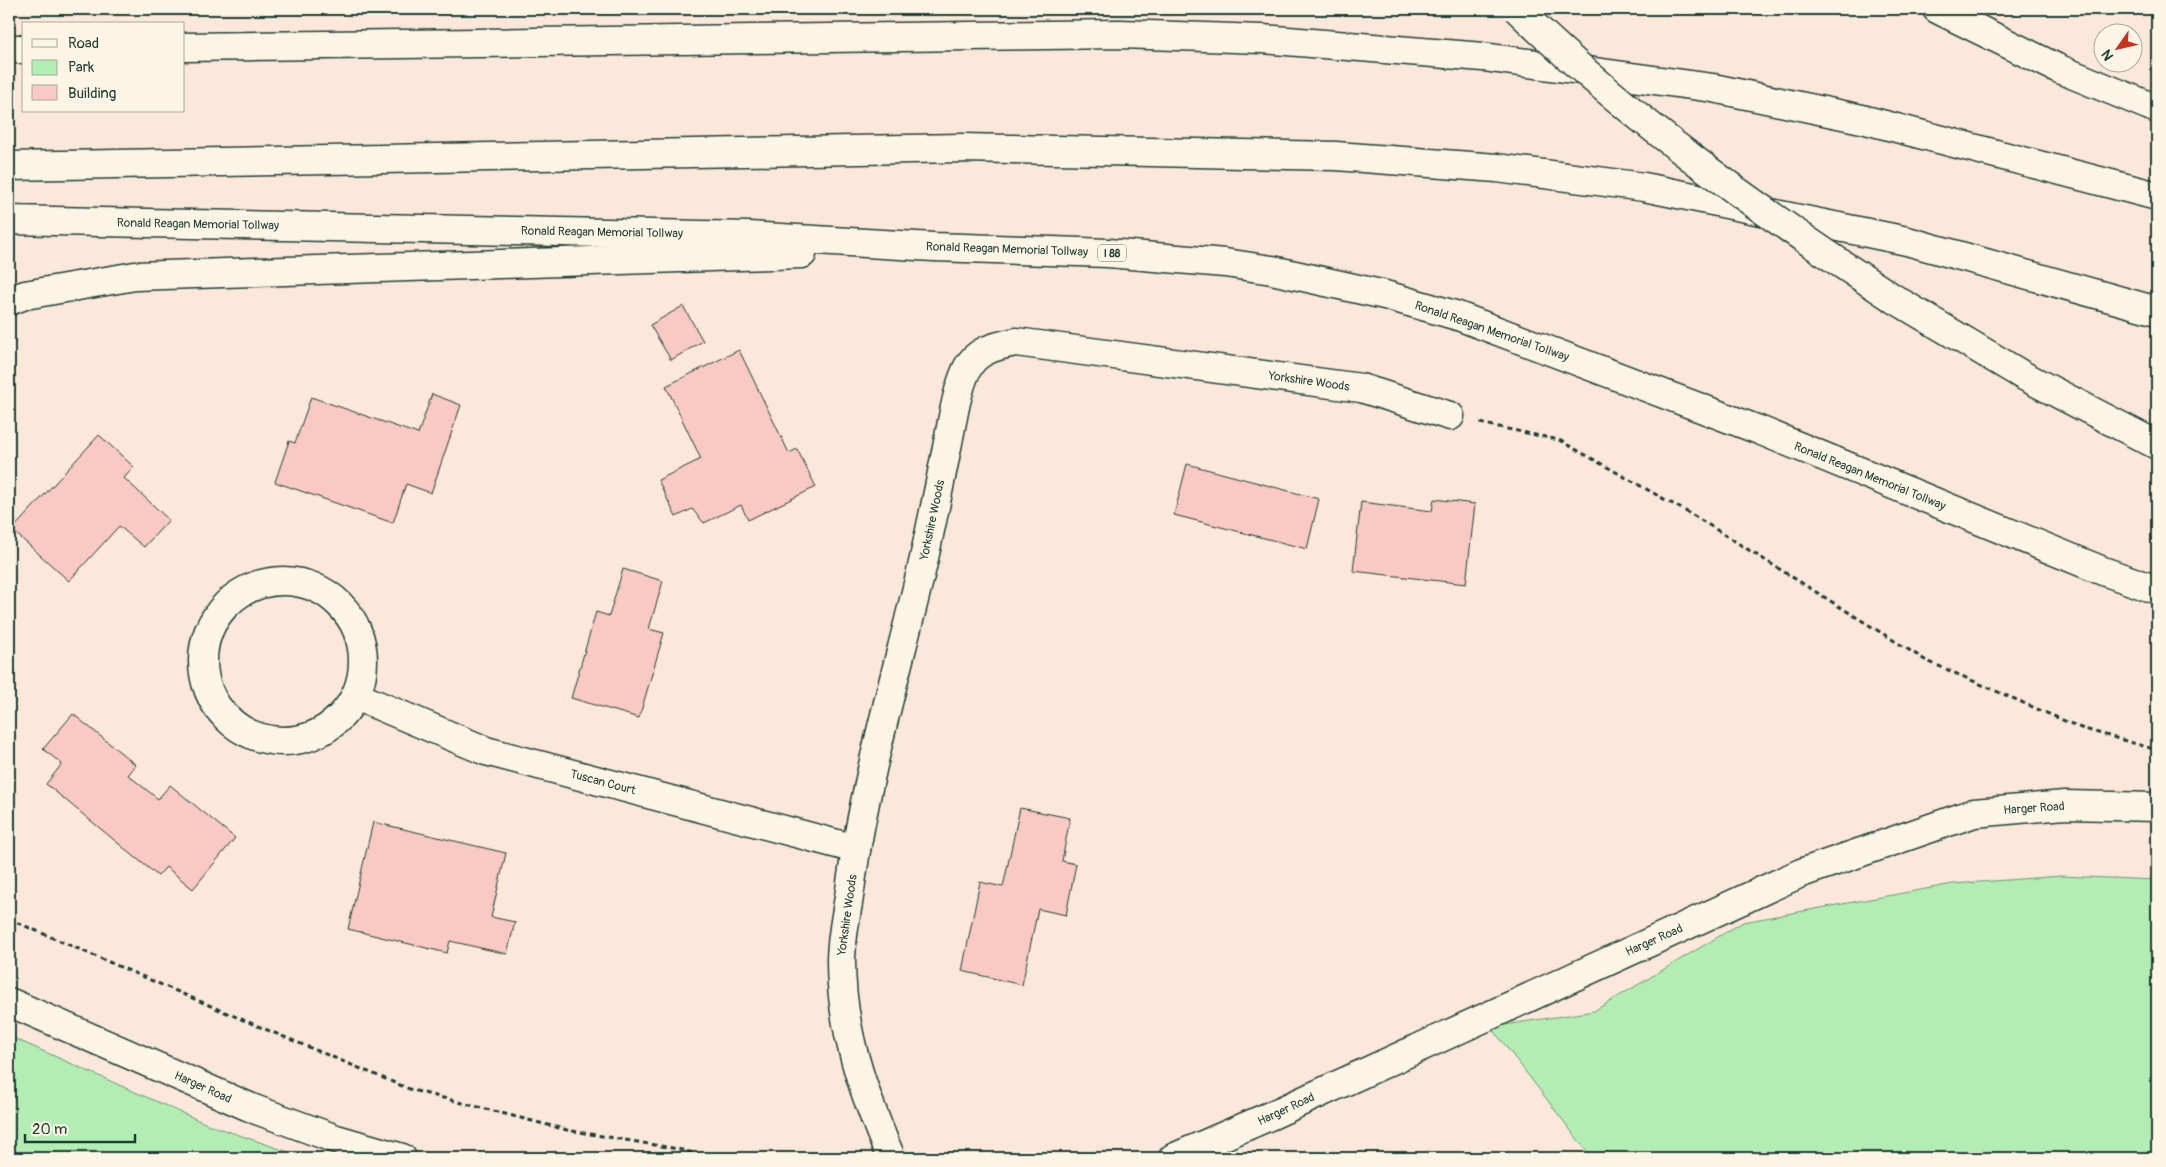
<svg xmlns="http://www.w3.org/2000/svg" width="2166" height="1167" viewBox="0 0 2166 1167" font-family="Pangolin,sans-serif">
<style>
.green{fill:#b2eeb3;stroke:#689674}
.building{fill:#f9c9c3;stroke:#1f3d34}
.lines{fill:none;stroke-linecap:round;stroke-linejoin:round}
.minor-casing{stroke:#1f3d34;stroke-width:31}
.highway-casing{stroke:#1f3d34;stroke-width:31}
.path{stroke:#1f3d34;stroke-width:3;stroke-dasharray:5 4;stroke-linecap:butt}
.minor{stroke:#fcf5e5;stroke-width:28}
.highway{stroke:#fcf5e5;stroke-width:28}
.highway-bridge-casing{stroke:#1f3d34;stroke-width:31;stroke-linecap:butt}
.highway-bridge{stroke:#fcf5e5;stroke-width:28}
.labels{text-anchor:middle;stroke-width:4.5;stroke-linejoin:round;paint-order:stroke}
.shield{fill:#fcf5e5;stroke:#617469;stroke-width:1}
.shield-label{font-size:11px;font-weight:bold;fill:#1f3d34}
.street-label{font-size:12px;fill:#1f3d34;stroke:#fcf5e5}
</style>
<rect width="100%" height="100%" fill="#fbe8db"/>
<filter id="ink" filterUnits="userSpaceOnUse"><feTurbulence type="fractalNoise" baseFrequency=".02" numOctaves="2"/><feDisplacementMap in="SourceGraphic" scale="10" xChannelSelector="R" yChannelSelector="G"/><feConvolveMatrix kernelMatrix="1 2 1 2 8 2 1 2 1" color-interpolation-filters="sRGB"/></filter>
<g filter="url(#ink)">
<!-- green -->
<g class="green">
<polygon points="2061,876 2157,880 2157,1158 1592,1158 1491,1027 1594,1011 1743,922 1953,884"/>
<polygon points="9,1036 207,1124 306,1158 9,1158"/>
</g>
<!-- building -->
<g class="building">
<polygon points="683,306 703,341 671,360 650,325"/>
<polygon points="739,350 789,453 797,449 816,487 748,520 741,505 704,523 692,509 676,517 658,480 701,459 666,386"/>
<polygon points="432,394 461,405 431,493 406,484 393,523 275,482 289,441 295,443 311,397 418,434"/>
<polygon points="99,435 134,467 124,478 169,520 144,547 119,526 69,581 12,530"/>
<polygon points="1187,464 1319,499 1307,549 1174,515"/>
<polygon points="1434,499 1475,504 1466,584 1353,571 1361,502 1432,511"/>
<polygon points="623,569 663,581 649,629 664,633 639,718 571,698 596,612 609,616"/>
<polygon points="73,714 136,765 128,775 158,799 170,785 235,838 193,889 166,867 158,876 46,784 62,764 43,749"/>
<polygon points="1020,808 1070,818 1062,861 1076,864 1066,915 1038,909 1022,985 962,971 980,882 1003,887"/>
<polygon points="373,822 506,853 491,917 515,922 507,954 450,941 447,953 348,929"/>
</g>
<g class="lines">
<!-- minor casing -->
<g class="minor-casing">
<g id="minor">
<circle cx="283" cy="661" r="80"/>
<polyline points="356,696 486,751 856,849"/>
<polyline points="9,1002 254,1109 336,1139 402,1158"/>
<path d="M 891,1158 C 864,1094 841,1031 841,961 C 841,935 848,908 851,883 C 866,774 898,669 923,563 C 931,526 939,489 946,452 C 952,425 955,396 966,371 C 975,350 996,346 1016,342 L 1361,388 L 1450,416"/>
<polyline points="1173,1158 1272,1115 1801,873 1974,813 2065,805 2157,807"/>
</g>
</g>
<!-- highway casing -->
<g class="highway-casing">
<g id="highway">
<polyline points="1937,9 2057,68 2157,109"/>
<polyline points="184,47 1120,34 1262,39 1483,57 1713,88 1862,119 2157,196"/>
<polyline points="9,49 24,49"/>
<polyline points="9,166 961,148 1336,156 1497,168 1644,187 1907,241 2157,311"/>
<polyline points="9,220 749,236 934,247 1108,253 1225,263 1272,270 1385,295 1458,316 1759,430 2103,571 2157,590"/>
<polyline points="1893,298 2024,376 2157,445"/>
<polyline points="9,301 25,295 135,276 802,254"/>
</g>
</g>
<!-- path -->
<g class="path">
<polyline points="1480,423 1559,440 1696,517 1925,660 2081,728 2157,750"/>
<polyline points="9,919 241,1019 412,1090 567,1130 678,1149 712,1158"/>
</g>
<!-- minor -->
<use href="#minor" class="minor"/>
<!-- highway -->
<use href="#highway" class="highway"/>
<!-- highway-bridge casing -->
<g class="highway-bridge-casing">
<path id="highway-bridge" d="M 1517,9 C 1631,120 1760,211 1893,298"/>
</g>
<!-- highway-bridge -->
<use href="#highway-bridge" class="highway-bridge"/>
</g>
</g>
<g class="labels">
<!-- shield labels -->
<rect class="shield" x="1098" y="244.5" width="28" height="17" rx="4"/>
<g class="shield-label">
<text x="1112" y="257">I 88</text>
</g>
<!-- street labels -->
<g class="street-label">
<text transform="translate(198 224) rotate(1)" y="4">Ronald Reagan Memorial Tollway</text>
<text transform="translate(602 232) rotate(1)" y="4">Ronald Reagan Memorial Tollway</text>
<text transform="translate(1007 249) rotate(2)" y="4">Ronald Reagan Memorial Tollway</text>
<text transform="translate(1492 331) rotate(19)" y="4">Ronald Reagan Memorial Tollway</text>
<text transform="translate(1309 381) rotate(8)" y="4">Yorkshire Woods</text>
<text transform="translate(1870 476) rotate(22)" y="4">Ronald Reagan Memorial Tollway</text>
<text transform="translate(932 520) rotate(-78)" y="4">Yorkshire Woods</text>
<text transform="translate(603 782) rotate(15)" y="4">Tuscan Court</text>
<text transform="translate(2034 808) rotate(-4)" y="4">Harger Road</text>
<text transform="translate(847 915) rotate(-82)" y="4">Yorkshire Woods</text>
<text transform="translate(1654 940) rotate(-24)" y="4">Harger Road</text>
<text transform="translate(203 1087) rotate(24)" y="4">Harger Road</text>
<text transform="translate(1286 1109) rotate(-25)" y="4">Harger Road</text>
</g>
</g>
<!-- margin -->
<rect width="2166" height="1167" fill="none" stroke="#fcf5e5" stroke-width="30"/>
<rect x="15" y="15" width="2136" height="1137" fill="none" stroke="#1f3d34" stroke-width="2" filter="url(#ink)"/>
<!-- legend -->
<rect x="22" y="22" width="162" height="90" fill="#fcf5e5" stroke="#a4ab9e"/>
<rect x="32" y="39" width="25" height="8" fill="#fcf5e5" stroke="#a4ab9e"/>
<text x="68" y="48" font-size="15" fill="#1f3d34">Road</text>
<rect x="32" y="60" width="25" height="15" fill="#b2eeb3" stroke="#a4ab9e"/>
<text x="68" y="72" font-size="15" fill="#1f3d34">Park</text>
<rect x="32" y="85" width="25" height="15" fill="#f9c9c3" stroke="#a4ab9e"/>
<text x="68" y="98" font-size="15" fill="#1f3d34">Building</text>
<!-- north arrow -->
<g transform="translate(2118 48) rotate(236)"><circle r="24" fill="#fcf5e5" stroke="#a4ab9e"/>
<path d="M0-4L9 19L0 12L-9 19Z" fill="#c8321e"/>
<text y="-8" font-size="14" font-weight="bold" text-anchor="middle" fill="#1f3d34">N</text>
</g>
<!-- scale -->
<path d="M25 1134v8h110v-8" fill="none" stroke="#1f3d34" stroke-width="2.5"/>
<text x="32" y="1134" font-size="15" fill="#1f3d34" stroke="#fcf5e5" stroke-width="4" paint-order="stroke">20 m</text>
</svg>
